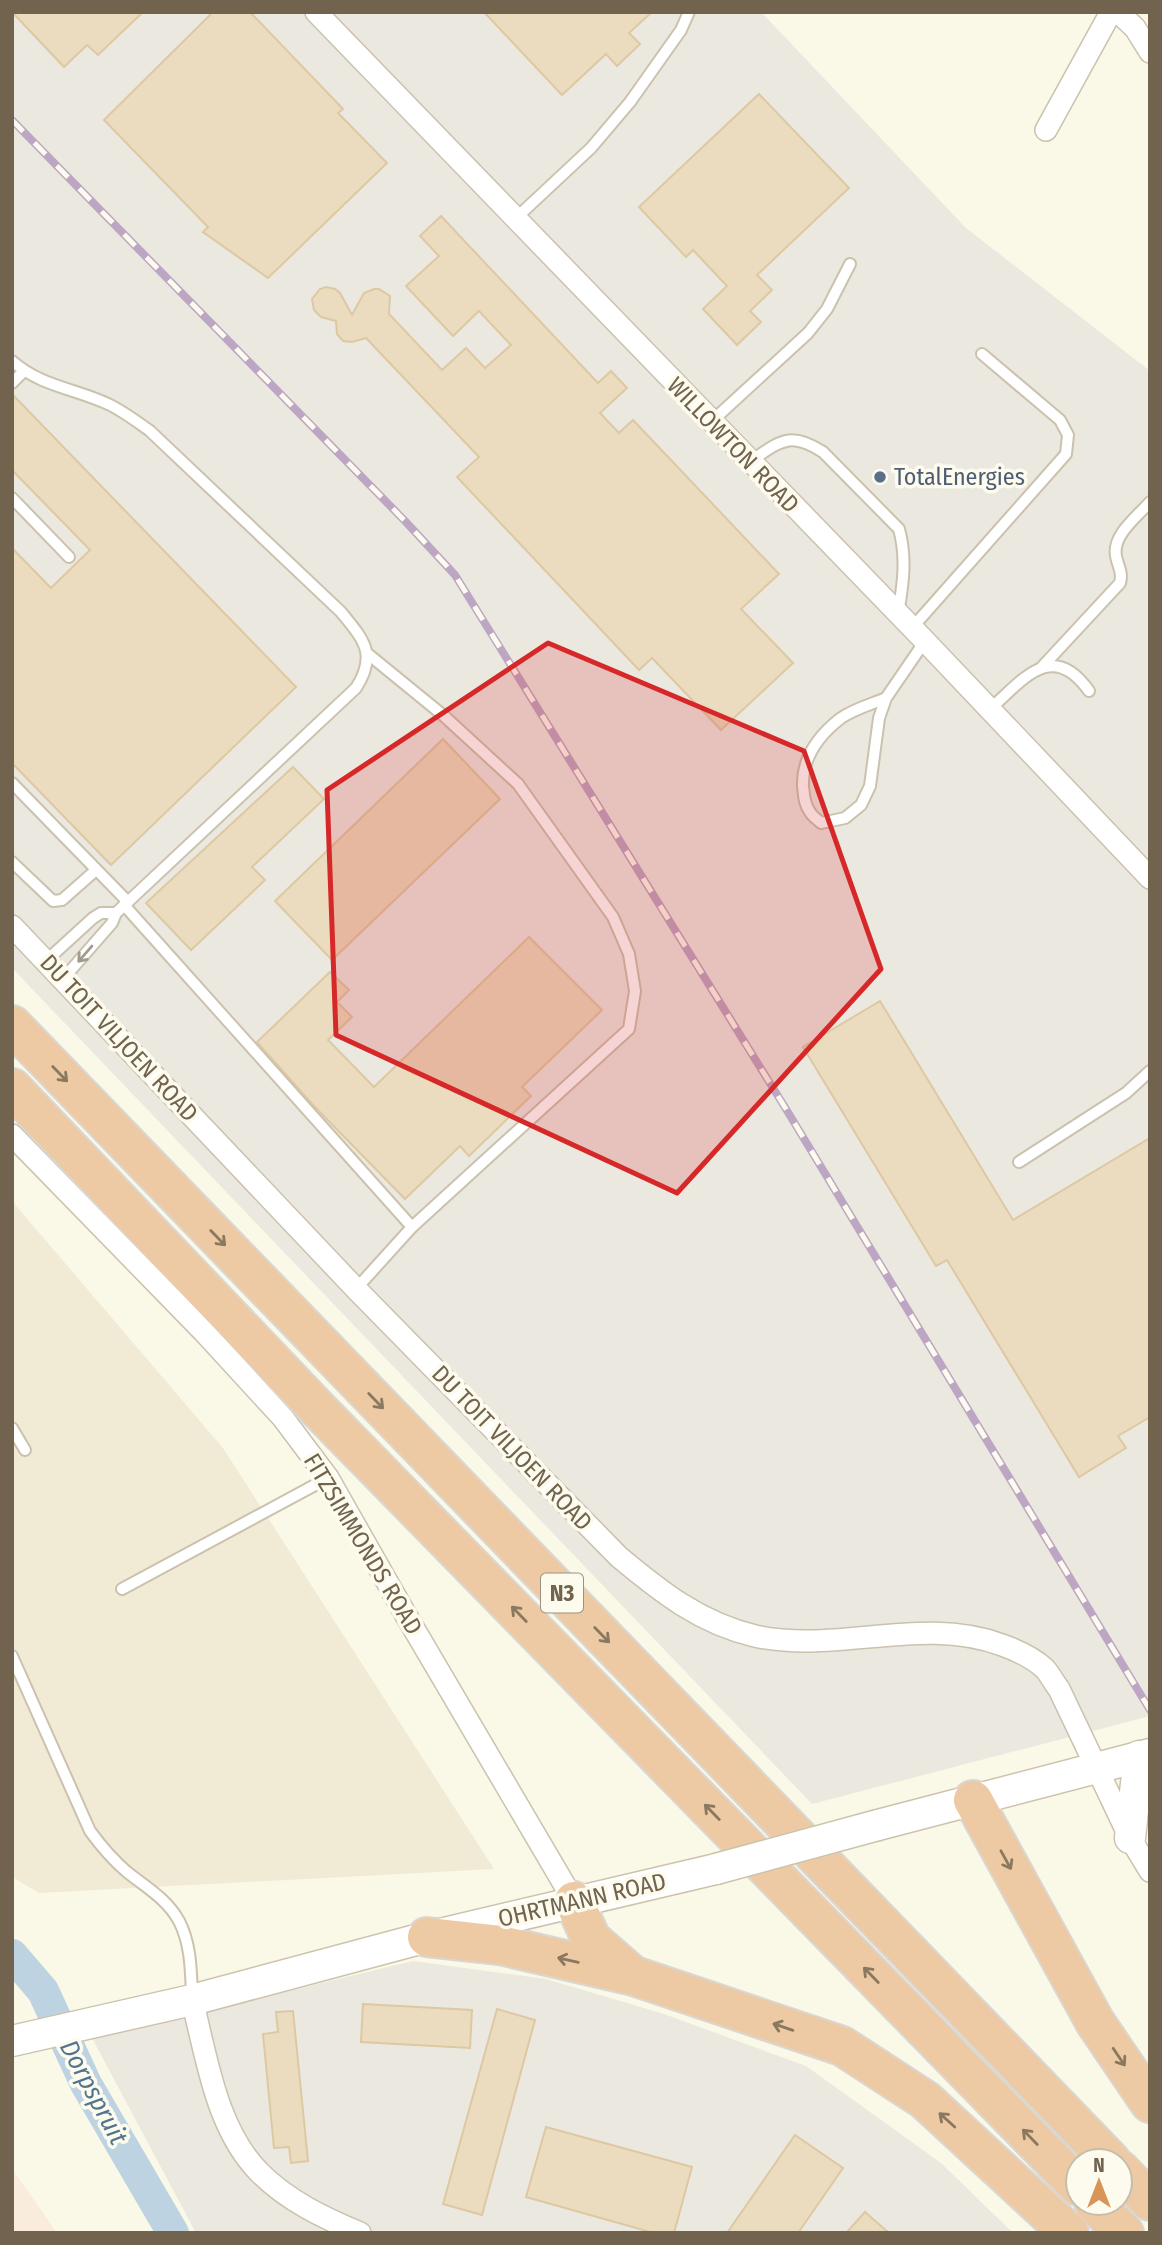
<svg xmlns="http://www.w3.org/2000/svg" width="1162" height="2245" viewBox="0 0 1162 2245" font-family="'Fira Sans Condensed',sans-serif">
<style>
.residential{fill:#f1ebd6}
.commercial{fill:#f9ecdc}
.industrial{fill:#ebe8e0}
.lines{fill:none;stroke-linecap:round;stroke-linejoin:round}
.river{stroke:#bdd3e2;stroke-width:32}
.building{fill:#ebdcbf;stroke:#dec8a3;stroke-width:2}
.service-casing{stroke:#cbc2ae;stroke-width:14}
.minor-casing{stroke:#cbc2ae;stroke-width:24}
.secondary-casing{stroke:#cdc3ac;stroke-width:33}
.motorway-casing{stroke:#dad6d1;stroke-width:42}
.service{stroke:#fff;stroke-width:10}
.minor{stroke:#fff;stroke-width:21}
.secondary{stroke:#fff;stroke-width:30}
.motorway{stroke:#eecaa4;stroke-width:38}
.rail-casing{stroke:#bda6c3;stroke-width:8}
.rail{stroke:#fdfbed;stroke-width:5;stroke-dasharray:16;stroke-linecap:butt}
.secondary-bridge-casing{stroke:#cdc3ac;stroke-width:33;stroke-linecap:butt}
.secondary-bridge{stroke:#fff;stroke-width:30}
.oneway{stroke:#a39a8c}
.oneway2{stroke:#8a785f}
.marked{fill:#d62828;fill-opacity:0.2;stroke:#d62828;stroke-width:5;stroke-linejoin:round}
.service-dot{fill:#5c6f8a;stroke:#fdfbed;stroke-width:2.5}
.labels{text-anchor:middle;stroke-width:7;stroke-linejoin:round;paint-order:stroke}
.shield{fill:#fdfbed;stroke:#9b917e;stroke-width:2}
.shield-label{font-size:23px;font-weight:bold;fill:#71634e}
.street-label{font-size:24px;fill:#71634e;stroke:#fdfbed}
.service-label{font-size:24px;fill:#4e5e75;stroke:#fdfbed;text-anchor:start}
.water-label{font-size:26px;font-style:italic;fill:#51758f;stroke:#fdfbed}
</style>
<rect width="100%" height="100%" fill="#faf8e7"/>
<!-- residential -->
<polygon class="residential" points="12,1201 223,1448 494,1869 39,1893 12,1877"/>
<!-- commercial -->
<polygon class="commercial" points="12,2169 57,2233 12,2233"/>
<!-- industrial -->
<g class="industrial">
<polygon points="12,12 761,12 966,228 1150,371 1150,1716 812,1804 12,968"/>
<polygon points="413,1961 546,1979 664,2014 806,2066 941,2163 1013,2233 196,2233 92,2038"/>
</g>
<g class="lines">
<!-- river -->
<polyline class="river" points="12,1955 43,1991 86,2084 173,2233"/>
</g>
<!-- building -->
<g class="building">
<polygon points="12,12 143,12 98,55 87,45 64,67"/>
<polygon points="213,12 250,12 343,109 338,113 387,163 268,278 203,232 208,227 104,120"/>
<polygon points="484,12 652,12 629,33 640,44 617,66 606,54 562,95"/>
<polygon points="759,94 849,188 757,275 772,290 750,311 761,322 737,345 703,309 727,286 693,250 686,257 639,207"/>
<polygon points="441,216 598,383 611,371 627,388 600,413 619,433 633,420 779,574 741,609 793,663 721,730 652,658 639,670 457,477 479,457 366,338 352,342 343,341 337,334 336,321 321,317 314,310 312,299 320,289 326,287 335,289 340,293 352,315 364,293 374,289 379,289 390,296 389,314 442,370 466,348 485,368 511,345 479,311 453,336 406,286 439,256 420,236"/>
<polygon points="12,394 296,687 111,865 12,763 12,548 51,588 90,550 12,470"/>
<polygon points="443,739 500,799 332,960 275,901"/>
<polygon points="293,767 324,799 252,867 265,880 191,950 146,903"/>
<polygon points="529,937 602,1010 522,1087 531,1096 469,1156 460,1146 405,1199 314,1106 257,1042 330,972 349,990 337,1002 352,1017 328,1040 374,1087"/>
<polygon points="880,1001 1013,1220 1150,1138 1150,1417 1118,1436 1126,1448 1079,1477 947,1260 936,1266 803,1047"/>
<polygon points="363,2004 472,2010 470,2048 361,2042"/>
<polygon points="497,2009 535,2020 482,2215 443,2204"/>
<polygon points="293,2011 308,2161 291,2163 289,2147 274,2148 263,2034 278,2032 276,2012"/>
<polygon points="546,2127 692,2167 674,2233 654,2233 526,2197"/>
<polygon points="795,2135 843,2168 798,2233 727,2233"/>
<polygon points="865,2212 889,2233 846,2233"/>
</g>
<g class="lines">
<!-- service casing -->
<g class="service-casing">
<g id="service">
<polyline points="515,219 591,148 630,102 681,30 689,12"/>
<path d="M 12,361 C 42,387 74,388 108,404 C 123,411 136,421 150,431 L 341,612 C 363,639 378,654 356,688 L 116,913 L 112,923 L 63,979"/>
<polyline points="12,383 24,371"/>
<polyline points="711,422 808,333 827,309 850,264"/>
<path d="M 749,462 C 780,442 789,430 823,452 L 899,529 C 907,558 903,585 898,614"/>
<polyline points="12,498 69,557"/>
<polyline points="912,628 1066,454 1068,435 1060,420 982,354"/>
<path d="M 1042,667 L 1120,583 C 1123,572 1118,567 1116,556 C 1112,535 1137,517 1150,502"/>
<path d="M 886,698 C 872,704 854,709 841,718 C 819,735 802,757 803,786 C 804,795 804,804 810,812 C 812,816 818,820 821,823 L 845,818 L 861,805 L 870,786 L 879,718 L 886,698 L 925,641"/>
<path d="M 990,709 C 1023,680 1052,639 1089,691"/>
<polyline points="12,783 128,902"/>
<polyline points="12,862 53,901 62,900 96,870"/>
<polyline points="124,905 412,1227 629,1029 635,991 629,954 613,917 518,784 444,716 368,654"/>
<polyline points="46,961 93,918 101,913 116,913"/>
<polyline points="1019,1162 1126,1093 1150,1071"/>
<polyline points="356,1289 412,1227"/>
<polyline points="12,1428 25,1450"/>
<polyline points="122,1589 328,1478"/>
<path d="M 12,1656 L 90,1831 C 101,1846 113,1860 127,1872 C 146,1887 167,1899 179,1921 C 191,1944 191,1971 192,1996"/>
</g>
</g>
<!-- minor casing -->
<g class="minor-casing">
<g id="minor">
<polyline points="316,12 925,641 1150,878"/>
<polyline points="1118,12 1135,28 1150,52"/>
<polyline points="1046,130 1111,12"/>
<path d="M 12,926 L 356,1289 L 619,1557 C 661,1592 700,1623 755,1636 C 837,1654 922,1615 1002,1645 C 1016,1650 1033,1658 1044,1668 C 1050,1674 1054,1683 1059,1689 L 1130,1838 L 1150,1871"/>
<polyline points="12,1135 204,1332 283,1418 328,1478 407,1617 574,1901"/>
<path d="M 192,2000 C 207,2058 216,2129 260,2173 C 288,2201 324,2218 360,2233"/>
</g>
</g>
<!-- secondary casing -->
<g class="secondary-casing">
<g id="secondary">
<polyline points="878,1825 1150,1754"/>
<polyline points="1130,1838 1139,1756"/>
<polyline points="12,2041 192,2000 427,1937 716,1869"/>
</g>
</g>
<!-- motorway casing -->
<g class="motorway-casing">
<g id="motorway">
<polyline points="12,1025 1111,2161"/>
<polyline points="12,1088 317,1408 1078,2186"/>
<polyline points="973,1800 1095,2022 1150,2103"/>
<polyline points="574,1901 591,1939 630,1973"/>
<polyline points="427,1937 500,1945 634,1976 842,2046 925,2100 1069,2233"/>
<polyline points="1120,2170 1150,2201"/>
<polyline points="1094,2203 1124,2233"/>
</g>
</g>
<!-- service -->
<use href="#service" class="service"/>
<!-- minor -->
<use href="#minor" class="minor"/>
<!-- secondary -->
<use href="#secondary" class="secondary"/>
<!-- motorway -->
<use href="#motorway" class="motorway"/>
<!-- rail casing -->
<g class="rail-casing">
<polyline id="rail" points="12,120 405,521 455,575 786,1109 1150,1710"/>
</g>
<!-- rail -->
<use href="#rail" class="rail"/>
<!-- secondary-bridge casing -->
<g class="secondary-bridge-casing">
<polyline id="secondary-bridge" points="716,1869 878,1825"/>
</g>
<!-- secondary-bridge -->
<use href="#secondary-bridge" class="secondary-bridge"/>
</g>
<!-- one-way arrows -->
<defs><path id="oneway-shaft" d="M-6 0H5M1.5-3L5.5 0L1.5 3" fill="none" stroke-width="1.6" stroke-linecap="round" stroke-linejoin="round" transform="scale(1.75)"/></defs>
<use class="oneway" href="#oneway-shaft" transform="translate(85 954) rotate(131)"/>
<g class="oneway2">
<use href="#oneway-shaft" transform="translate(60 1074) rotate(46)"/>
<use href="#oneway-shaft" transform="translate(218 1238) rotate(46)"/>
<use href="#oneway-shaft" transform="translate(376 1401) rotate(46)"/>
<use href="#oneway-shaft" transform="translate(519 1614) rotate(-134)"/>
<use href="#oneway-shaft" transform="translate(602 1635) rotate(46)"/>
<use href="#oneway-shaft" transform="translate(712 1812) rotate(-134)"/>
<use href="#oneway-shaft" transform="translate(1006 1860) rotate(61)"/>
<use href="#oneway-shaft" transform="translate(568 1960) rotate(-167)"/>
<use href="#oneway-shaft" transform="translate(871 1975) rotate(-134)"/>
<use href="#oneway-shaft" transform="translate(783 2027) rotate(-161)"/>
<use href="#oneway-shaft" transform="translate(1119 2057) rotate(56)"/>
<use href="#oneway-shaft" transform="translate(947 2120) rotate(-138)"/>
<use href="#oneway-shaft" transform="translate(1030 2137) rotate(-134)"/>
</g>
<!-- marked area -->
<path class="marked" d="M 548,643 L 804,751 L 881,969 L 677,1193 L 336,1035 L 327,790 Z"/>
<!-- markers -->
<circle class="service-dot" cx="880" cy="477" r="7"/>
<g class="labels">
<!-- shield labels -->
<rect class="shield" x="541" y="1573.5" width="42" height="39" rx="5"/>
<g class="shield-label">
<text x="562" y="1601">N3</text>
</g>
<!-- street labels -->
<g class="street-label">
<text transform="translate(733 445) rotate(46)" y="8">WILLOWTON ROAD</text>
<text transform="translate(119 1038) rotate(47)" y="8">DU TOIT VILJOEN ROAD</text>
<text transform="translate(512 1448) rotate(46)" y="8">DU TOIT VILJOEN ROAD</text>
<text transform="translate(363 1544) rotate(59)" y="8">FITZSIMMONDS ROAD</text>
<text transform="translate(582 1900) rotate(-13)" y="8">OHRTMANN ROAD</text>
</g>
<!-- service labels -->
<g class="service-label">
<text x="894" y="485">TotalEnergies</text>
</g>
<!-- water labels -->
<g class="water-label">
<text transform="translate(94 2092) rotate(62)" y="9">Dorpspruit</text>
</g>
</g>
<!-- border -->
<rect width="1162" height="2245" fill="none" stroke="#71634e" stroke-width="28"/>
<!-- north arrow -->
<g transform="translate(1099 2182)"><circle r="33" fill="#fdfbed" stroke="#c5bead" stroke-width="2"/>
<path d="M0-5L12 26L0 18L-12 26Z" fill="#d89558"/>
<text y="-10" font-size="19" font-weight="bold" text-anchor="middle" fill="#71634e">N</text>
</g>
</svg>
